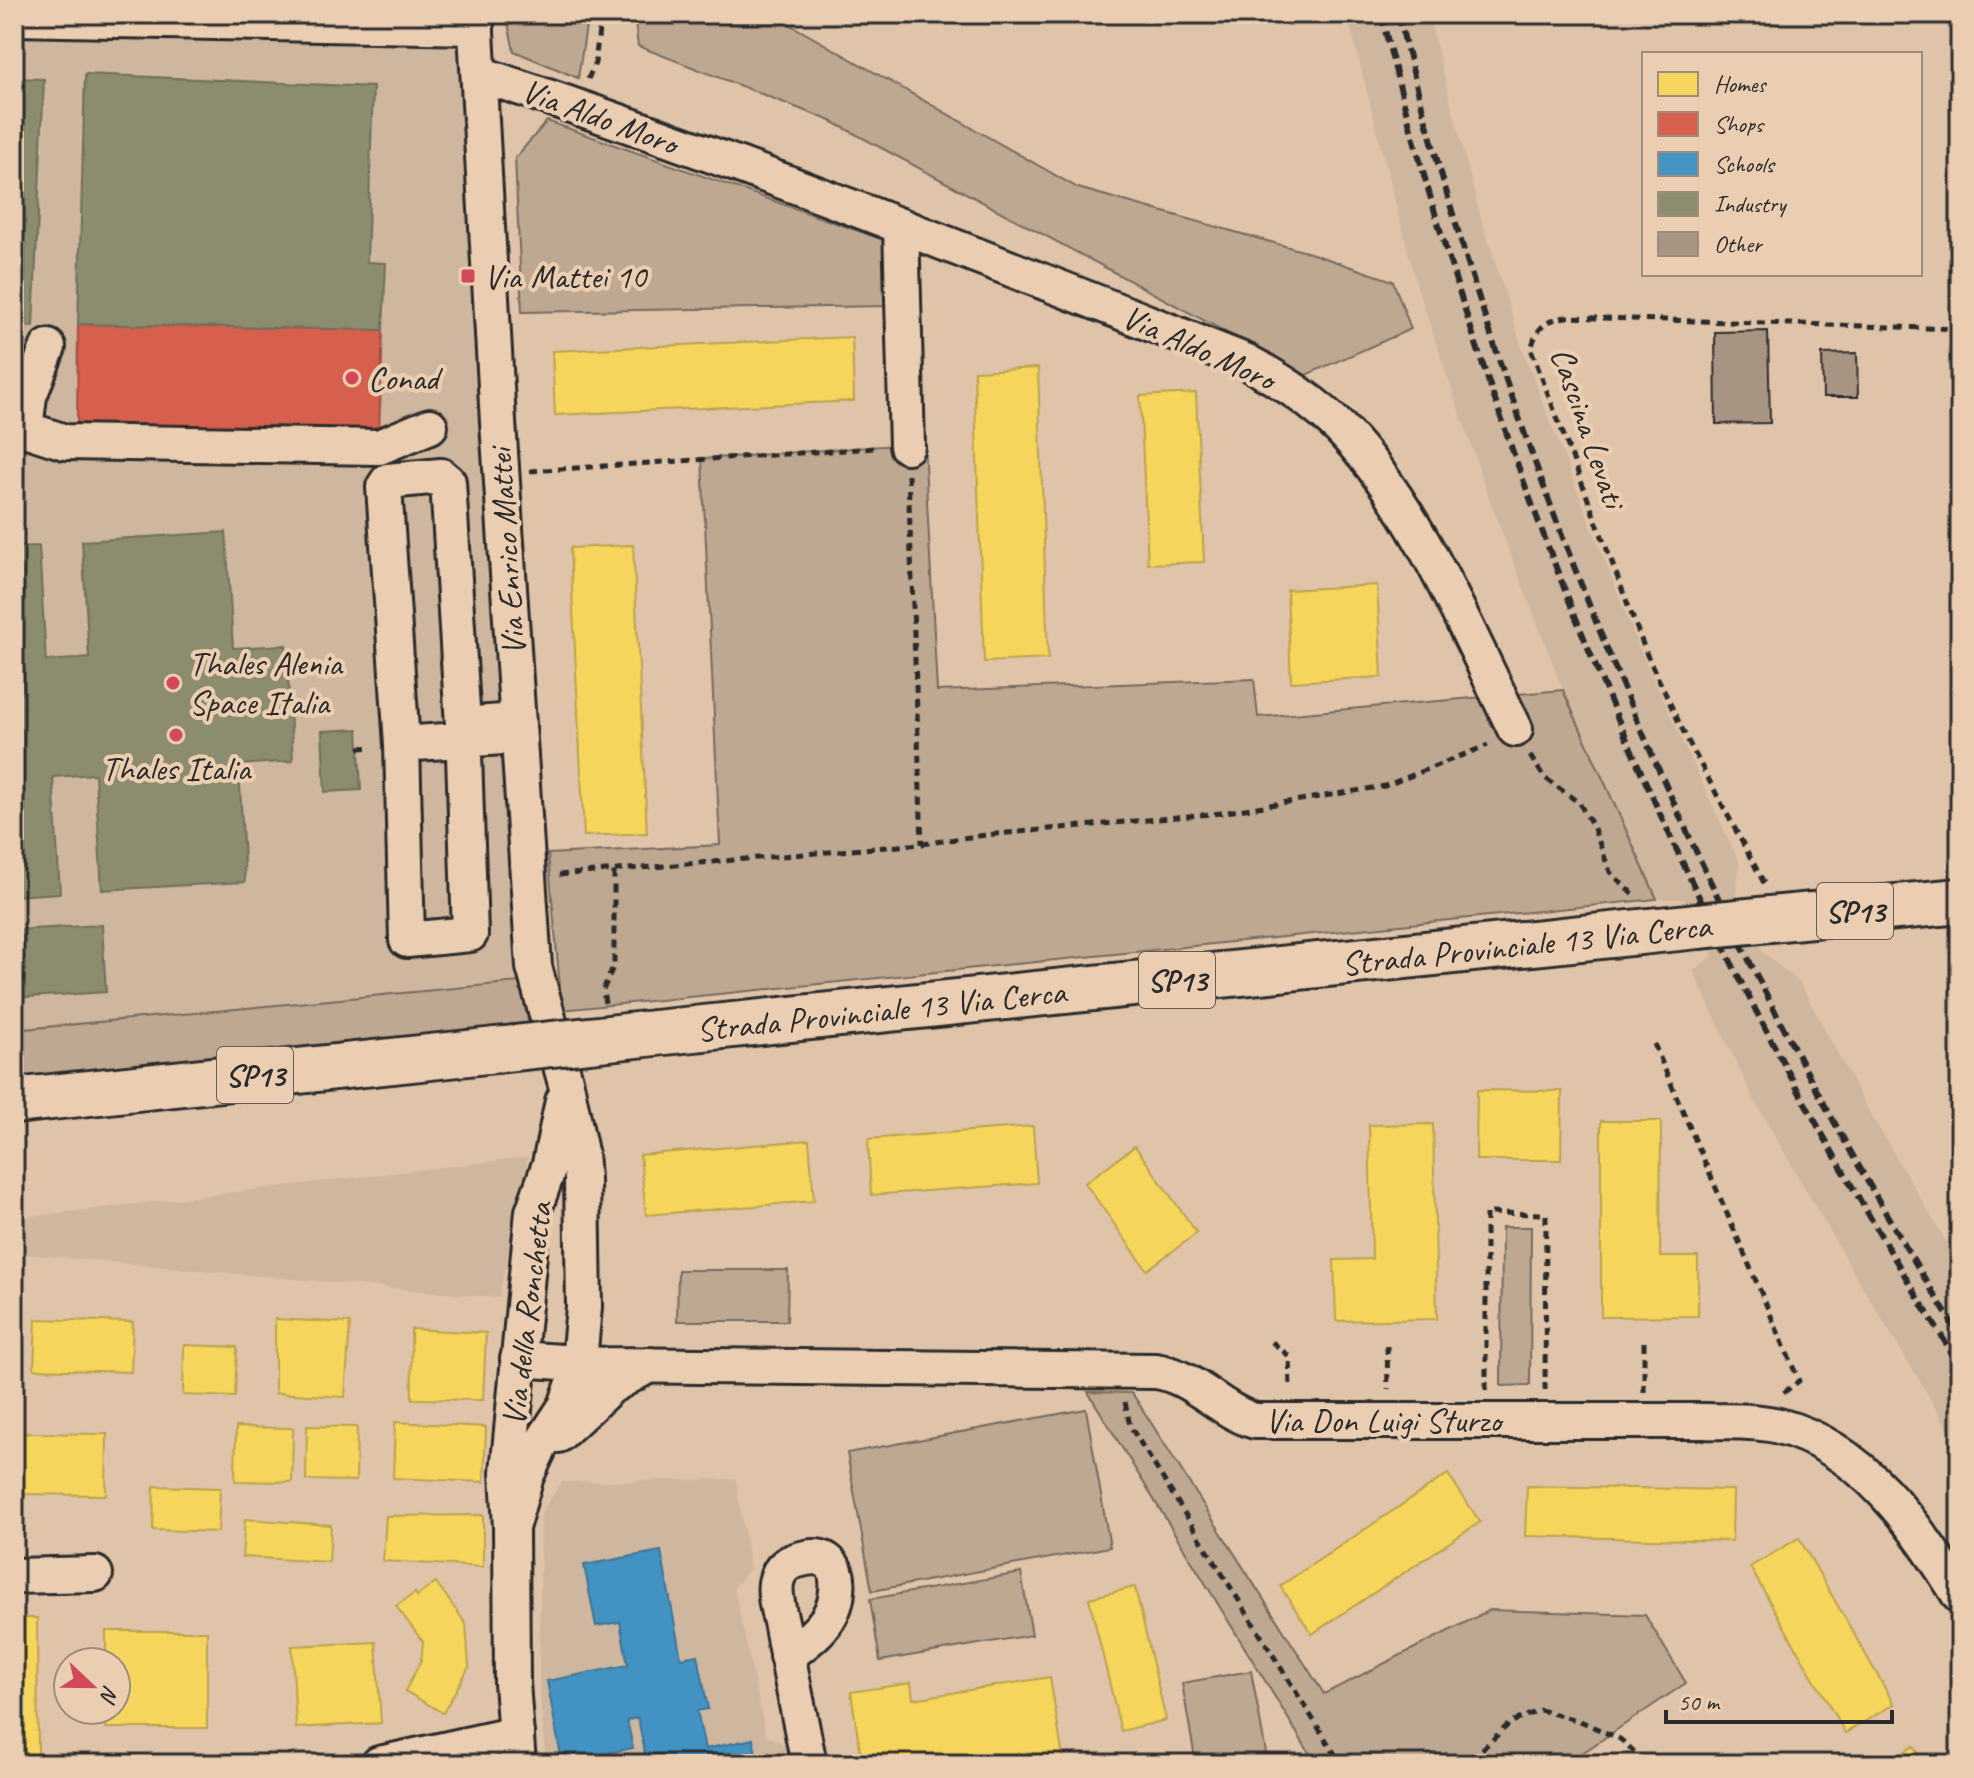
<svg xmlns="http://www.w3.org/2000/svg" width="1974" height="1778" viewBox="0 0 1974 1778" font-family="Caveat,sans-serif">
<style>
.built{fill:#cfb69e}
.green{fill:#bea892;stroke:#746a5e;stroke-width:2}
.homes{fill:#f6d55c;stroke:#b9a24d;stroke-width:2}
.shops{fill:#d6604d;stroke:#a35043;stroke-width:2}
.schools{fill:#4393c3;stroke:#3c7495;stroke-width:2}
.industry{fill:#8c8c6e;stroke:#6f6f5a;stroke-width:2}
.building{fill:#a89482;stroke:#2b2b2b;stroke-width:2}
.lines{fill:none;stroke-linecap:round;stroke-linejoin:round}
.minor-casing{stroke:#2b2b2b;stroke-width:40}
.major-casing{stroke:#2b2b2b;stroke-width:50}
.path{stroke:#2b2b2b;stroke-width:5;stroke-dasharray:8 6;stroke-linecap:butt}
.minor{stroke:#ebceb2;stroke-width:34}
.major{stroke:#ebceb2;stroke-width:44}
.rail{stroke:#2b2b2b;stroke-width:6;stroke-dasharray:12 6;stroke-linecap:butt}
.major-bridge-casing{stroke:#2b2b2b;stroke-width:50;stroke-linecap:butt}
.major-bridge{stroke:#ebceb2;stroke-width:44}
.poi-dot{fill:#d1495b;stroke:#ebceb2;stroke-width:3}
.labels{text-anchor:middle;stroke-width:8;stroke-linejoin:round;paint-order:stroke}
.shield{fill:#ebceb2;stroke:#655c54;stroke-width:2}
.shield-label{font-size:32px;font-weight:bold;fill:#2b2b2b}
.street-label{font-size:34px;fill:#2b2b2b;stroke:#ebceb2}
.poi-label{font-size:34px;fill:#2b2b2b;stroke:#ebceb2;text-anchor:start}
</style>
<rect width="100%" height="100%" fill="#e0c4aa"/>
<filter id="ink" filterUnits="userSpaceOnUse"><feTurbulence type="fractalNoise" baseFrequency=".0125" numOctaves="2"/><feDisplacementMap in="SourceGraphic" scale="16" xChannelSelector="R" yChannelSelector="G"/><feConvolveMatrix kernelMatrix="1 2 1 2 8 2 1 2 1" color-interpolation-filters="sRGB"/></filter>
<g filter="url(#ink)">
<!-- built -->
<g class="built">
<polygon points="1347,14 1428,14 1479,211 1525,357 1640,650 1740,864 1736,893 1763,952 1800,983 1868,1110 1960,1265 1960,1448 1848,1263 1753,1098 1693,971 1713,956 1684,899 1657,899 1563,690 1490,501 1418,290"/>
<polygon points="14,30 458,37 519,982 14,1030"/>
<polygon points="528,1157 499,1298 15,1253 26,1217"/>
<polygon points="736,1479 750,1569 734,1588 766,1735 789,1747 792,1764 546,1764 539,1682 541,1512 562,1482"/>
</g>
<!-- green -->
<g class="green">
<polygon points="506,14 588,14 578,78 514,51"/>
<polygon points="634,14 731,14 789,24 1078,188 1310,253 1393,281 1411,329 1306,375 831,121 638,46"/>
<polygon points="547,121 884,240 887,306 522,312 515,158"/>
<polygon points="924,443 937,691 1254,679 1258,717 1563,690 1657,899 562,1010 548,854 720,845 702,459"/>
<polygon points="519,982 529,1024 14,1082 14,1030"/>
<polygon points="1502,1227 1531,1227 1530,1385 1501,1386"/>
<polygon points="678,1270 788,1270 787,1321 677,1321"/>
<polygon points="1088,1392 1132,1393 1324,1694 1490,1610 1645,1615 1686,1683 1566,1764 1316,1764"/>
<polygon points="1086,1409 1110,1547 872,1591 847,1453"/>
<polygon points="1021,1573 1032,1635 880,1661 870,1599"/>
<polygon points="1251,1671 1268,1764 1196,1764 1182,1683"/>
</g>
<!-- homes -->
<g class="homes">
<polygon points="852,337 854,401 555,415 552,351"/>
<polygon points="1038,368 1048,659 984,662 974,371"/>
<polygon points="1196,393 1204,562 1148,564 1140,396"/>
<polygon points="633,545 647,833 584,836 570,548"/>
<polygon points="1377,585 1382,677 1291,682 1287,590"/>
<polygon points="1477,1090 1562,1091 1561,1160 1476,1160"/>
<polygon points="1601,1121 1661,1121 1660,1257 1698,1257 1698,1316 1601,1317"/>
<polygon points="1433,1124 1437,1319 1336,1321 1334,1260 1372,1259 1369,1125"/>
<polygon points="1033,1126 1037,1183 871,1195 868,1139"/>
<polygon points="809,1140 814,1201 646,1215 640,1155"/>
<polygon points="1135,1146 1197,1233 1147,1270 1085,1183"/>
<polygon points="36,1319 133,1322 131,1372 34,1369"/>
<polygon points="275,1319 350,1323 345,1397 275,1393"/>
<polygon points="411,1329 486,1333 483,1400 412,1399"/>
<polygon points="184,1345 237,1347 235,1397 183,1395"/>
<polygon points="395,1422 486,1427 484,1482 393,1478"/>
<polygon points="307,1426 357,1427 356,1481 306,1480"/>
<polygon points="236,1427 293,1428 292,1482 235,1481"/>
<polygon points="14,1433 107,1434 106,1495 14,1494"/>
<polygon points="1448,1474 1480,1522 1312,1634 1280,1586"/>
<polygon points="154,1486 220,1488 218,1532 153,1530"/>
<polygon points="1527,1486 1733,1490 1732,1541 1525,1536"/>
<polygon points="483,1515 483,1567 383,1561 386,1516"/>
<polygon points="245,1519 331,1525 329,1562 242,1557"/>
<polygon points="1799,1538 1894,1704 1845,1733 1750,1567"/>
<polygon points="436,1582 466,1624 469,1667 443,1713 405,1691 421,1661 423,1642 396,1606 415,1593 417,1596"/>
<polygon points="1135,1587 1166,1720 1121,1731 1089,1598"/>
<polygon points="14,1618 37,1618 38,1764 14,1764"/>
<polygon points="106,1631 207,1631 207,1728 106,1728 106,1710 116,1710 116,1662 106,1662"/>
<polygon points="376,1642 381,1723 296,1728 292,1646"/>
<polygon points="1050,1677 1063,1758 1025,1764 862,1764 851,1692 911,1683 913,1699"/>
<polygon points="1914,1746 1925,1764 1885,1764"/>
</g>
<!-- shops -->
<polygon class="shops" points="78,324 383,330 379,432 77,428"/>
<!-- schools -->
<polygon class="schools" points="661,1551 681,1658 698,1655 708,1709 697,1711 705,1749 753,1739 758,1764 647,1764 638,1718 627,1720 633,1748 562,1762 547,1681 628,1665 620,1622 596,1626 584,1565"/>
<!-- industry -->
<g class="industry">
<polygon points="85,74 373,87 367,262 386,263 383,330 78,324"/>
<polygon points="14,78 44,79 33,327 14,326"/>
<polygon points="226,532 233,648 286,645 293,761 239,765 245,882 102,890 95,774 53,777 60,893 14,896 14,547 39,546 46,661 89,658 82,541"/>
<polygon points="358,729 361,790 325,792 322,731"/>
<polygon points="102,925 106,992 14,998 14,930"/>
</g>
<!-- building -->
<g class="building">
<polygon points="1768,331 1770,423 1716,424 1715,332"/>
<polygon points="1857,353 1858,397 1823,397 1822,354"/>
</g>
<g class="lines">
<!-- minor casing -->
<g class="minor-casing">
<g id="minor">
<polyline points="475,14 498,422 534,967 566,1084 580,1152 582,1179 584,1307 578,1372 566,1406 541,1444 526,1476 511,1528"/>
<polyline points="14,18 476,27"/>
<path d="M 479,74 C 738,159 991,261 1245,361 C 1279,379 1313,401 1340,428 C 1418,508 1466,630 1515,729"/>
<polyline points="901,226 907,446"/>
<polyline points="48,347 29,396 25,429 65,442 379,447 430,426"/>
<polyline points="516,721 463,725 448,482 441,476 388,481 384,487 402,744 517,736"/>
<polyline points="402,744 407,940 470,934 463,725"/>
<path d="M 518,1359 L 605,1365 L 1156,1371 C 1195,1377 1218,1410 1255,1421 L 1705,1421 C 1729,1422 1756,1420 1779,1426 C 1864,1448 1916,1526 1960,1596"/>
<polyline points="558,1435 611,1386 649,1365"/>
<polyline points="14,1576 95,1574"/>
<path d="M 787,1656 C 810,1639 835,1622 837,1591 C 838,1583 837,1573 833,1567 C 826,1557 816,1556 806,1558 C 790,1561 779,1566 776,1583 C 774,1596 779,1613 782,1626 C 790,1672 800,1718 809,1764"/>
<polyline points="379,1764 516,1734"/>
<polyline points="518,1764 512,1683 511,1528 508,1472 533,1212 550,1164 563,1101"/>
</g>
</g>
<!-- major casing -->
<g class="major-casing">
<g id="major">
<polyline points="1749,921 1960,901"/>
<polyline points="655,1033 1698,926"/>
<polyline points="14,1101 496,1050"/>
</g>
</g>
<!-- path -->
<g class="path">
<polyline points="588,79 595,63 601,14"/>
<polyline points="530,471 875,448"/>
<polyline points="908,475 922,844"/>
<polyline points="359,748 372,747"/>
<polyline points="1530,756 1544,777 1579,803 1593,826 1610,872 1636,897"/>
<polyline points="559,875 922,844 976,836 1221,813 1385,786 1488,745"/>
<path d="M 1764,883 L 1686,737 L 1647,655 L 1531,349 C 1537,328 1544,320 1566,317 L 1960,329"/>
<polyline points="605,1003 603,990 614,965 614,870"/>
<polyline points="1654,1044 1799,1381 1782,1394 1785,1395"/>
<polyline points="1272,1342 1289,1356 1290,1389"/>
<polyline points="1644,1342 1644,1393"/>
<polyline points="1387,1346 1388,1389"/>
<polyline points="1486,1390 1486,1213 1546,1214 1545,1390"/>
<polyline points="1125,1402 1130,1426 1341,1764"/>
<polyline points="1472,1759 1510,1723 1540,1710 1580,1721 1620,1739 1648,1764"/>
</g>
<!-- minor -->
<use href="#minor" class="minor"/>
<!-- major -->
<use href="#major" class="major"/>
<!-- rail -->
<g class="rail">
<path d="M 1381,14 C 1466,357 1591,691 1753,1005 C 1816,1128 1887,1248 1960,1366"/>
<path d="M 1398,14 C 1515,481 1705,928 1960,1336"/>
</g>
<!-- major-bridge casing -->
<g class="major-bridge-casing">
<g id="major-bridge">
<polyline points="1698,926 1749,921"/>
<polyline points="496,1050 655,1033"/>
</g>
</g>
<!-- major-bridge -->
<use href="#major-bridge" class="major-bridge"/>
</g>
</g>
<!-- markers -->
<g class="poi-dot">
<rect x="460" y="268" width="16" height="16" rx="4"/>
<circle cx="352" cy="378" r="8"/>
<circle cx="173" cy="683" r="8"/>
<circle cx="176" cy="735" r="8"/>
</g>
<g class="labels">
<!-- shield labels -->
<g class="shield">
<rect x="1817" y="883" width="76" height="56" rx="6"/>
<rect x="1139" y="952" width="76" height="56" rx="6"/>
<rect x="217" y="1047" width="76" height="56" rx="6"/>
</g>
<g class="shield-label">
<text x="1855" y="922">SP13</text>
<text x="1177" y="991">SP13</text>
<text x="255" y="1086">SP13</text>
</g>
<!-- street labels -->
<g class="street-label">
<text transform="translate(600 116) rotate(20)" y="12">Via Aldo Moro</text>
<text transform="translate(1199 347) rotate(24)" y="12">Via Aldo Moro</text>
<text transform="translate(1589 427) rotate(71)" y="12">Cascina Levati</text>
<text transform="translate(506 552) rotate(-94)" y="12">Via Enrico Mattei</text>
<text transform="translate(1526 944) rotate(-6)" y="12">Strada Provinciale 13 Via Cerca</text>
<text transform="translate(881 1010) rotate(-6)" y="12">Strada Provinciale 13 Via Cerca</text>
<text transform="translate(526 1314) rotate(-83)" y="12">Via della Ronchetta</text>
<text x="1383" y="1432">Via Don Luigi Sturzo</text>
</g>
<!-- poi labels -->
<g class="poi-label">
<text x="484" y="288">Via Mattei 10</text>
<text x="368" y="390">Conad</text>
<text x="189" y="675">Thales Alenia<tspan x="189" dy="39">Space Italia</tspan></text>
<text x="176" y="780" text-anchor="middle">Thales Italia</text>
</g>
</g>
<!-- margin -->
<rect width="1974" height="1778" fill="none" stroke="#ebceb2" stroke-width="48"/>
<rect x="24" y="24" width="1926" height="1730" fill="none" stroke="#2b2b2b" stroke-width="3" filter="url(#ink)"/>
<!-- legend -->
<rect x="1642" y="52" width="280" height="224" fill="#ebceb2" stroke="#9e8d7c" stroke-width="2"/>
<rect x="1658" y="72" width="40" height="24" fill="#f6d55c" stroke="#9e8d7c" stroke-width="2"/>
<text x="1714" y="92" font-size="24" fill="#2b2b2b">Homes</text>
<rect x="1658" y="112" width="40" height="24" fill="#d6604d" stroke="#9e8d7c" stroke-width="2"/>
<text x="1714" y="132" font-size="24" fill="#2b2b2b">Shops</text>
<rect x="1658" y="152" width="40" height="24" fill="#4393c3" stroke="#9e8d7c" stroke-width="2"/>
<text x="1714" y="172" font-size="24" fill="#2b2b2b">Schools</text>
<rect x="1658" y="192" width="40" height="24" fill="#8c8c6e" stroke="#9e8d7c" stroke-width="2"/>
<text x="1714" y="212" font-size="24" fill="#2b2b2b">Industry</text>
<rect x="1658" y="232" width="40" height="24" fill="#a89482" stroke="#9e8d7c" stroke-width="2"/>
<text x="1714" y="252" font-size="24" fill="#2b2b2b">Other</text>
<!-- north arrow -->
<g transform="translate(92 1686) rotate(112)"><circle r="38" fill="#ebceb2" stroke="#9e8d7c" stroke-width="2"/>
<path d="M0-6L14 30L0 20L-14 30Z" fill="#d1495b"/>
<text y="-12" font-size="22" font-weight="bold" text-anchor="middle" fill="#2b2b2b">N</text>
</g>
<!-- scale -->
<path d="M1666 1710v12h226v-12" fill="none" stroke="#2b2b2b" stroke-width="4"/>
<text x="1678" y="1710" font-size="24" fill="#2b2b2b" stroke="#ebceb2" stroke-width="6" paint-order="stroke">50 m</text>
</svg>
